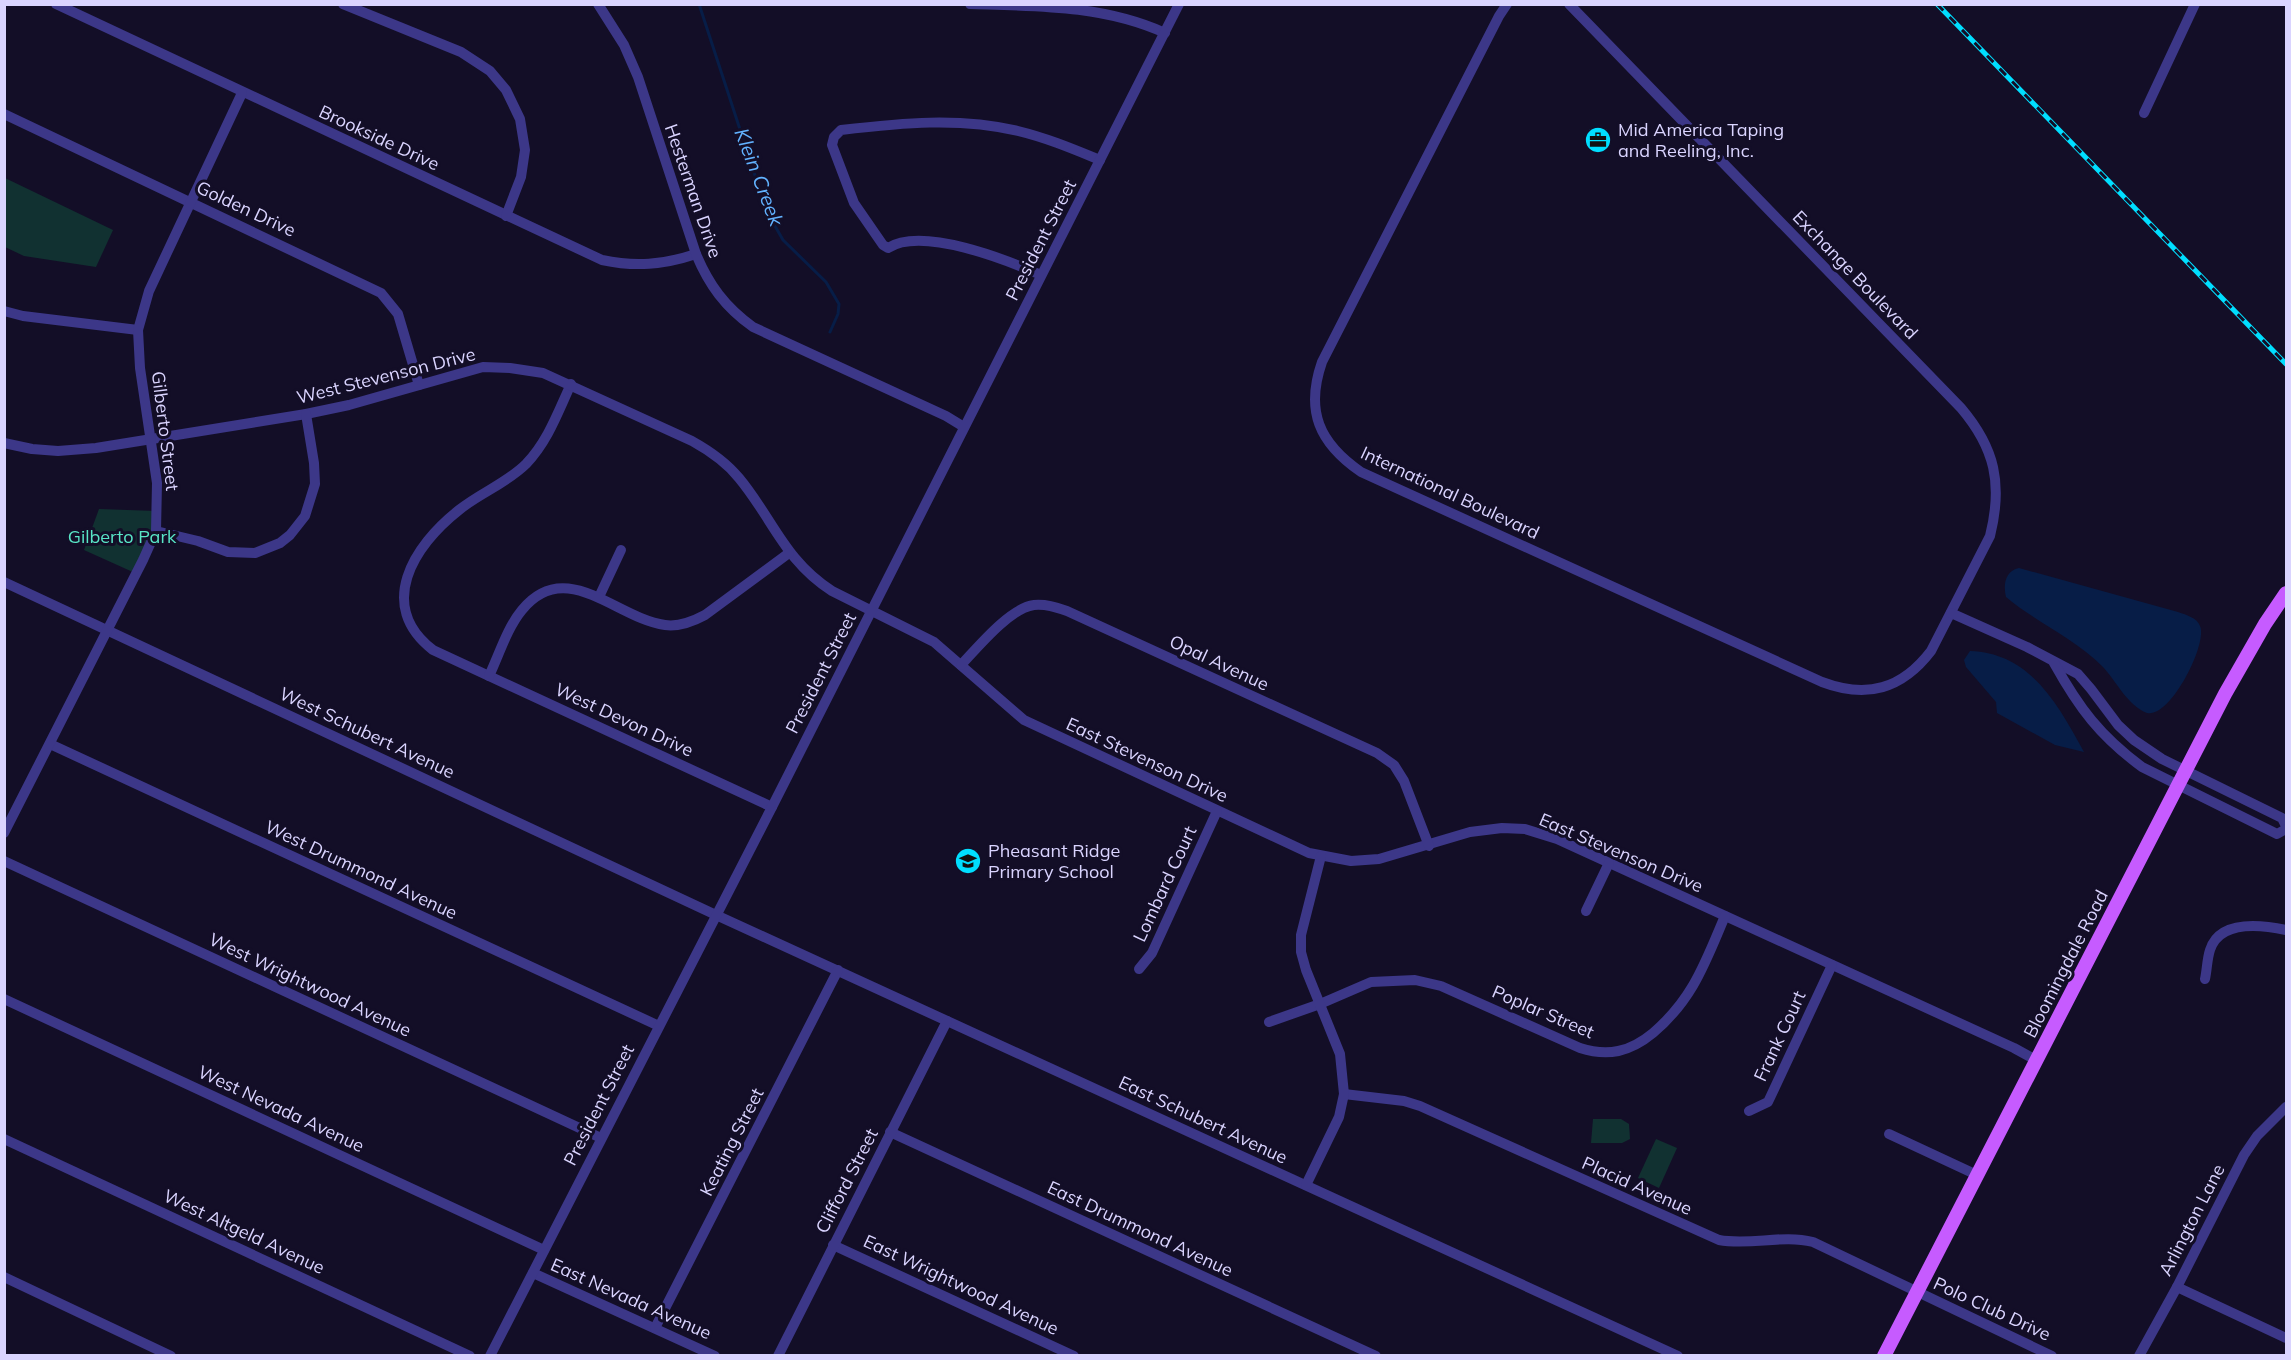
<svg xmlns="http://www.w3.org/2000/svg" width="2291" height="1360" viewBox="0 0 2291 1360" font-family="Mulish,sans-serif">
<style>
.green{fill:#113131}
.water{fill:#071d47}
.lines{fill:none;stroke-linecap:round;stroke-linejoin:round}
.stream{stroke:#071d47;stroke-width:3}
.minor{stroke:#3c3788;stroke-width:10}
.major{stroke:#c65bff;stroke-width:14}
.rail-casing{stroke:#00deff;stroke-width:5}
.rail{stroke:#130e27;stroke-width:3;stroke-dasharray:9;stroke-linecap:butt}
.labels{text-anchor:middle;stroke-width:6;stroke-linejoin:round;paint-order:stroke}
.poi-label{font-size:18px;fill:#dad4ff;stroke:#130e27;text-anchor:start}
.street-label{font-size:18px;fill:#dad4ff;stroke:#130e27}
.park-label{font-size:18px;fill:#59e6c7;stroke:#130e27}
.water-label{font-size:20px;font-style:italic;fill:#62b2ff;stroke:#130e27}
</style>
<rect width="100%" height="100%" fill="#130e27"/>
<!-- green -->
<g class="green">
<polygon points="5,178 113,230 96,267 24,256 5,247"/>
<polygon points="99,509 156,511 154,531 135,573 84,550"/>
<polygon points="1593,1119 1621,1119 1629,1124 1630,1139 1622,1143 1591,1143"/>
<polygon points="1656,1139 1677,1148 1659,1188 1638,1178"/>
</g>
<!-- water -->
<g class="water">
<path d="M 2019,568 L 2178,612 C 2187,615 2197,618 2200,626 C 2208,644 2170,719 2147,713 C 2128,706 2116,681 2103,667 C 2074,638 2037,623 2006,597 C 2003,585 2005,571 2019,568 Z"/>
<path d="M 1970,651 C 2031,653 2058,705 2084,752 L 2055,745 L 1997,713 L 1996,702 L 1966,667 L 1964,660 Z"/>
</g>
<g class="lines">
<!-- stream -->
<polyline class="stream" points="699,4 767,212 783,240 826,282 839,304 838,314 830,332"/>
<!-- minor -->
<g class="minor">
<path d="M 56,4 L 602,260 C 635,267 663,265 696,254"/>
<polyline points="343,4 461,52 490,71 506,90 520,119 525,150 521,177 506,216"/>
<path d="M 598,4 L 624,45 L 638,77 L 696,254 C 709,285 725,307 753,327 L 946,416 L 964,427"/>
<path d="M 970,4 C 1037,6 1103,5 1165,33"/>
<path d="M 1507,4 L 1499,16 L 1322,362 C 1305,411 1319,443 1361,472 L 1822,682 C 1867,699 1902,689 1931,651 L 1990,536 C 2003,484 1995,448 1961,408 L 1569,4"/>
<polyline points="2144,113 2195,4"/>
<polyline points="4,114 381,293 398,314 419,385"/>
<path d="M 1041,275 C 1007,260 922,226 888,248 L 883,245 L 854,203 L 832,145 L 834,137 L 841,130 C 901,123 959,117 1018,131 C 1047,138 1073,149 1100,160"/>
<polyline points="4,311 23,316 138,330"/>
<path d="M 571,384 C 558,412 548,441 526,464 C 507,483 480,493 459,510 C 413,546 376,606 433,650 L 772,807"/>
<path d="M 4,443 L 32,449 L 58,451 L 96,448 L 306,414 L 349,405 L 483,367 L 510,368 L 543,373 L 692,441 C 710,451 726,462 739,478 C 773,519 784,560 832,591 L 934,642 L 1024,720 L 1309,853 L 1351,861 L 1379,859 L 1470,832 L 1502,828 L 1525,829 L 1557,839 L 2014,1048 L 2036,1060"/>
<polyline points="156,531 198,541 228,552 255,553 280,543 290,535 305,516 315,484 314,463 306,414"/>
<polyline points="4,582 716,915 1678,1356"/>
<polyline points="599,597 621,550"/>
<polyline points="1951,613 2027,647 2078,674 2091,689 2118,725 2134,740 2162,759 2282,818 2286,826"/>
<path d="M 2054,663 C 2079,708 2100,736 2142,767 L 2277,834 L 2286,829"/>
<path d="M 961,665 C 978,647 1010,608 1034,605 C 1046,604 1055,607 1067,611 L 1377,753 L 1394,765 L 1404,781 L 1429,846"/>
<path d="M 489,676 C 499,655 507,628 522,610 C 566,556 617,619 665,625 C 679,627 692,622 705,615 L 789,553"/>
<polyline points="50,744 659,1026"/>
<polyline points="4,833 143,560 156,531 157,483 140,368 138,330 149,291 242,93"/>
<polyline points="4,861 601,1138"/>
<polyline points="1586,911 1609,863"/>
<polyline points="1139,969 1152,953 1217,811"/>
<path d="M 2205,979 C 2207,970 2207,959 2210,950 C 2220,919 2262,925 2286,930"/>
<polyline points="4,999 544,1250"/>
<path d="M 1269,1022 L 1320,1004 L 1371,982 L 1415,980 L 1441,986 L 1580,1048 C 1608,1057 1630,1052 1653,1033 C 1693,999 1705,963 1725,916"/>
<path d="M 1344,1094 L 1404,1101 L 1420,1106 L 1719,1240 C 1751,1246 1782,1234 1813,1242 L 2052,1356"/>
<polyline points="1749,1111 1768,1102 1832,965"/>
<polyline points="890,1132 1376,1356"/>
<polyline points="1889,1134 1977,1175"/>
<polyline points="4,1139 470,1356"/>
<polyline points="1306,1185 1339,1117 1344,1094 1340,1054 1306,970 1301,952 1301,935 1321,856"/>
<polyline points="833,1245 1074,1356"/>
<polyline points="533,1273 715,1356"/>
<polyline points="4,1277 171,1356"/>
<polyline points="2177,1287 2286,1338"/>
<polyline points="655,1328 838,970"/>
<polyline points="490,1356 772,807 1179,4"/>
<polyline points="778,1356 947,1021"/>
<polyline points="2139,1356 2177,1287 2244,1155 2257,1136 2286,1107"/>
</g>
<!-- major -->
<polyline class="major" points="1884,1356 2225,694 2265,624 2286,593"/>
<!-- rail casing -->
<g class="rail-casing">
<polyline id="rail" points="1937,4 2286,364"/>
</g>
<!-- rail -->
<use href="#rail" class="rail"/>
</g>
<!-- icons -->
<defs>
<g id="office-disc" transform="scale(1.35)"><circle r="9.5" fill="#00deff" stroke="#130e27"/><path d="M-6-3h4V-5.5h4V-3h4V5H-6ZM-1-4.5V-3h2v-1.5ZM-6 0V1H6V0Z" fill="#111"/></g>
<g id="school-disc" transform="scale(1.35)"><circle r="9.5" fill="#00deff" stroke="#130e27"/><path d="M0-5L7-2L0 1L-7-2ZM-4 1L0 2.5L4 1V4Q0 6-4 4Z" fill="#111"/></g>
</defs>
<g fill-rule="evenodd">
<use href="#office-disc" x="1598" y="140"/>
<use href="#school-disc" x="968" y="861"/>
</g>
<g class="labels">
<!-- poi labels -->
<g class="poi-label">
<text x="1618" y="136">Mid America Taping<tspan x="1618" dy="21">and Reeling, Inc.</tspan></text>
<text x="988" y="857">Pheasant Ridge<tspan x="988" dy="21">Primary School</tspan></text>
</g>
<!-- street labels -->
<g class="street-label">
<text transform="translate(379 138) rotate(25)" y="6">Brookside Drive</text>
<text transform="translate(693 191) rotate(71)" y="6">Hesterman Drive</text>
<text transform="translate(246 209) rotate(25)" y="6">Golden Drive</text>
<text transform="translate(1041 240) rotate(-63)" y="6">President Street</text>
<text transform="translate(1855 275) rotate(46)" y="6">Exchange Boulevard</text>
<text transform="translate(386 376) rotate(-14)" y="6">West Stevenson Drive</text>
<text transform="translate(165 431) rotate(83)" y="6">Gilberto Street</text>
<text transform="translate(1450 493) rotate(25)" y="6">International Boulevard</text>
<text transform="translate(1219 663) rotate(25)" y="6">Opal Avenue</text>
<text transform="translate(821 673) rotate(-63)" y="6">President Street</text>
<text transform="translate(624 720) rotate(25)" y="6">West Devon Drive</text>
<text transform="translate(367 733) rotate(25)" y="6">West Schubert Avenue</text>
<text transform="translate(1147 760) rotate(25)" y="6">East Stevenson Drive</text>
<text transform="translate(1621 853) rotate(23)" y="6">East Stevenson Drive</text>
<text transform="translate(361 870) rotate(25)" y="6">West Drummond Avenue</text>
<text transform="translate(1165 884) rotate(-65)" y="6">Lombard Court</text>
<text transform="translate(2066 964) rotate(-63)" y="6">Bloomingdale Road</text>
<text transform="translate(310 985) rotate(25)" y="6">West Wrightwood Avenue</text>
<text transform="translate(1543 1012) rotate(23)" y="6">Poplar Street</text>
<text transform="translate(1780 1036) rotate(-65)" y="6">Frank Court</text>
<text transform="translate(599 1105) rotate(-63)" y="6">President Street</text>
<text transform="translate(281 1109) rotate(25)" y="6">West Nevada Avenue</text>
<text transform="translate(1203 1120) rotate(25)" y="6">East Schubert Avenue</text>
<text transform="translate(732 1142) rotate(-63)" y="6">Keating Street</text>
<text transform="translate(847 1181) rotate(-63)" y="6">Clifford Street</text>
<text transform="translate(1637 1186) rotate(24)" y="6">Placid Avenue</text>
<text transform="translate(2192 1220) rotate(-63)" y="6">Arlington Lane</text>
<text transform="translate(1140 1229) rotate(25)" y="6">East Drummond Avenue</text>
<text transform="translate(244 1232) rotate(25)" y="6">West Altgeld Avenue</text>
<text transform="translate(961 1285) rotate(25)" y="6">East Wrightwood Avenue</text>
<text transform="translate(631 1299) rotate(24)" y="6">East Nevada Avenue</text>
<text transform="translate(1992 1309) rotate(25)" y="6">Polo Club Drive</text>
</g>
<!-- park labels -->
<g class="park-label">
<text x="122" y="543">Gilberto Park</text>
</g>
<!-- water labels -->
<g class="water-label">
<text transform="translate(759 177) rotate(69)" y="7">Klein Creek</text>
</g>
</g>
<!-- border -->
<rect width="2291" height="1360" fill="none" stroke="#dad4ff" stroke-width="12"/>
</svg>
